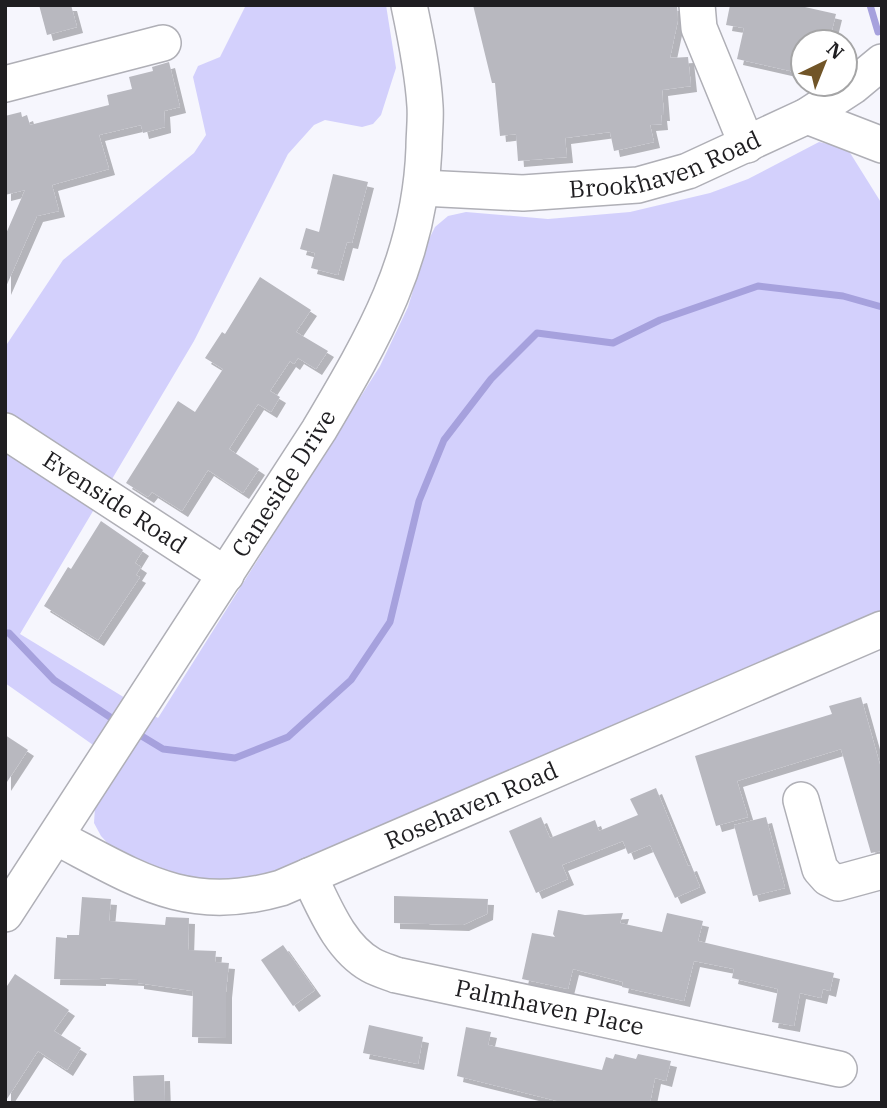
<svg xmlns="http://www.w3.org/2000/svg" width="887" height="1108" viewBox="0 0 887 1108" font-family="'IBM Plex Serif',serif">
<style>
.green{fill:#d3d0fc}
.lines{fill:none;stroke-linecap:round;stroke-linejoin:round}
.stream{stroke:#a6a1dd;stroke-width:7}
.building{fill:#b8b8bf;filter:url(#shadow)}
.minor-casing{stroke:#afafb6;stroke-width:38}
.minor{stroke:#fff;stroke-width:35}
.labels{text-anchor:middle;stroke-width:7;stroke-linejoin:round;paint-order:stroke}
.street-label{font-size:24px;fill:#1f1e21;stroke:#fff}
</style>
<defs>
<filter id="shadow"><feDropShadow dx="6" dy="6" stdDeviation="0" flood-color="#0004"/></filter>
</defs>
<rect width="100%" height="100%" fill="#f6f6fd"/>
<!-- green -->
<polygon class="green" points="246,5 386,5 396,68 381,115 373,124 362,127 325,120 314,125 288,154 194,341 20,634 158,718 380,366 408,307 428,241 435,227 448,216 466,212 548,219 630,212 710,193 748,179 819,142 847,148 882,204 882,613 270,873 232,881 175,876 112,848 101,836 94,823 95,807 123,766 5,683 5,347 63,260 194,153 206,135 193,77 198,66 220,57"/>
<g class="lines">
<!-- stream -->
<g class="stream">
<polyline points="870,5 878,32"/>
<polyline points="5,633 9,633 54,680 119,723"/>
<polyline points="135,732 163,749 235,758 288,737 351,680 390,622 419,501 444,440 491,379 537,333 613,343 660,320 758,286 843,296 882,307"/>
</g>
</g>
<!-- building -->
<g class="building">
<polygon points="39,5 71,5 77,27 47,35"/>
<polygon points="473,5 677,5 678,20 670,58 688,57 691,86 662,90 664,115 661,115 662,124 650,125 654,142 614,151 610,132 565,138 567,157 518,161 516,134 500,136 495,83 492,83"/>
<polygon points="730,5 796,5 836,14 829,42 803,42 799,73 737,59 744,28 726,25"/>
<polygon points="169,62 180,107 164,111 165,127 143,133 141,125 99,135 109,169 52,185 59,211 37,216 5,289 5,236 25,190 5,195 5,116 21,112 22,117 27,115 30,125 109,105 107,95 132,89 129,77 153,71 152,67"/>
<polygon points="333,174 368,182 352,243 347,242 338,275 311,268 315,253 300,249 306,228 319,232"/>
<polygon points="260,277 311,310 296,332 328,351 316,369 298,358 294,364 290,361 270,391 280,397 271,412 258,404 229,449 259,469 243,493 208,470 182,511 152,492 148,497 126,483 178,401 195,412 223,369 205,358 222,332 225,334"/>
<polygon points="101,521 143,550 135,563 141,567 136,575 140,577 98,640 44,606 68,567 71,569"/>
<polygon points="861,697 882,772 882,851 871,853 841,749 737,781 748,817 716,826 695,756 832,714 829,706"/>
<polygon points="5,735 28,750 5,785"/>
<polygon points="656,788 688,866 691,865 700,887 675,898 650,845 628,854 623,841 562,865 568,879 536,893 509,831 541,817 550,838 595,820 599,831 638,815 630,799"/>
<polygon points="766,817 785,888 753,896 734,825"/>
<polygon points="394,896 488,899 487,914 463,925 394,923"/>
<polygon points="82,897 111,899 109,921 165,925 166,917 189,918 188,950 216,951 215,962 229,963 226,992 226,1038 192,1037 193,991 138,983 138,980 100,978 100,980 54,979 56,937 67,938 67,935 79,935"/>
<polygon points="558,910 585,915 623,913 620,923 662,932 667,913 703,921 698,941 834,973 830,991 823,989 821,998 800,993 794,1026 772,1022 778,989 732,978 734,969 694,961 684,1001 622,987 623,982 573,969 568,989 522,979 532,933 555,937 553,934"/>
<polygon points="283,945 315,990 293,1006 261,960"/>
<polygon points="15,974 69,1010 54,1031 81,1048 67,1070 38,1051 5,1102 5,989"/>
<polygon points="369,1025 423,1037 418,1064 363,1053"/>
<polygon points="466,1027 491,1032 488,1045 602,1070 606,1057 613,1059 615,1054 636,1059 638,1054 671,1061 666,1081 655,1078 650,1103 565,1103 457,1076"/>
<polygon points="164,1075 165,1103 134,1103 133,1076"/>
</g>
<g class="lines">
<!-- minor casing -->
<g class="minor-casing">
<g id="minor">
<polyline points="697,5 699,28 747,145"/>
<polyline points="5,84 163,43"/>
<polyline points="807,116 882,145"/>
<path id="s1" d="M 422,188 L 523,193 L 638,185 L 688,171 L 807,116 L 853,86 L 882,62"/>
<path id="s2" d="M 5,431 L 226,575"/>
<polyline points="801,800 820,869 828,878 838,883 882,871"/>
<path id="s3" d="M 56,837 C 137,879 187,915 281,888 L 882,629"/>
<path id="s4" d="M 309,876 C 324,906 339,947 371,965 C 378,969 388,972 396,975 L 839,1069"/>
<path id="s5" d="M 5,914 L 319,430 C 374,337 420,259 424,148 C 424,134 426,120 425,106 C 423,72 416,38 409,5"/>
</g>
</g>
<!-- minor -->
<use href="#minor" class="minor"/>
</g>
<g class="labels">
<!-- street labels -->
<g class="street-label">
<text dy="8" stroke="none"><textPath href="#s1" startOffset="247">Brookhaven Road</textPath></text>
<text dy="8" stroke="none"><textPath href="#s5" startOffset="513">Caneside Drive</textPath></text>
<text dy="8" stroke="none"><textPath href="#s2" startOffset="131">Evenside Road</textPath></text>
<text dy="8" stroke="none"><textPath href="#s3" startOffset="446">Rosehaven Road</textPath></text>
<text dy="8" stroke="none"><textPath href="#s4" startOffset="294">Palmhaven Place</textPath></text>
</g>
</g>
<!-- border -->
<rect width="887" height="1108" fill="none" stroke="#1f1e21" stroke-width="14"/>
<!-- north arrow -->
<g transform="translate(824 63) rotate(43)"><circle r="33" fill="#ffffff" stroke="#a5a5a6" stroke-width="2"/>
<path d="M0-5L12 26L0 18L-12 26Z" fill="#715528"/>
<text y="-10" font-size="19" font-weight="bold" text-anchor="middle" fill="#1f1e21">N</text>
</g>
</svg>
